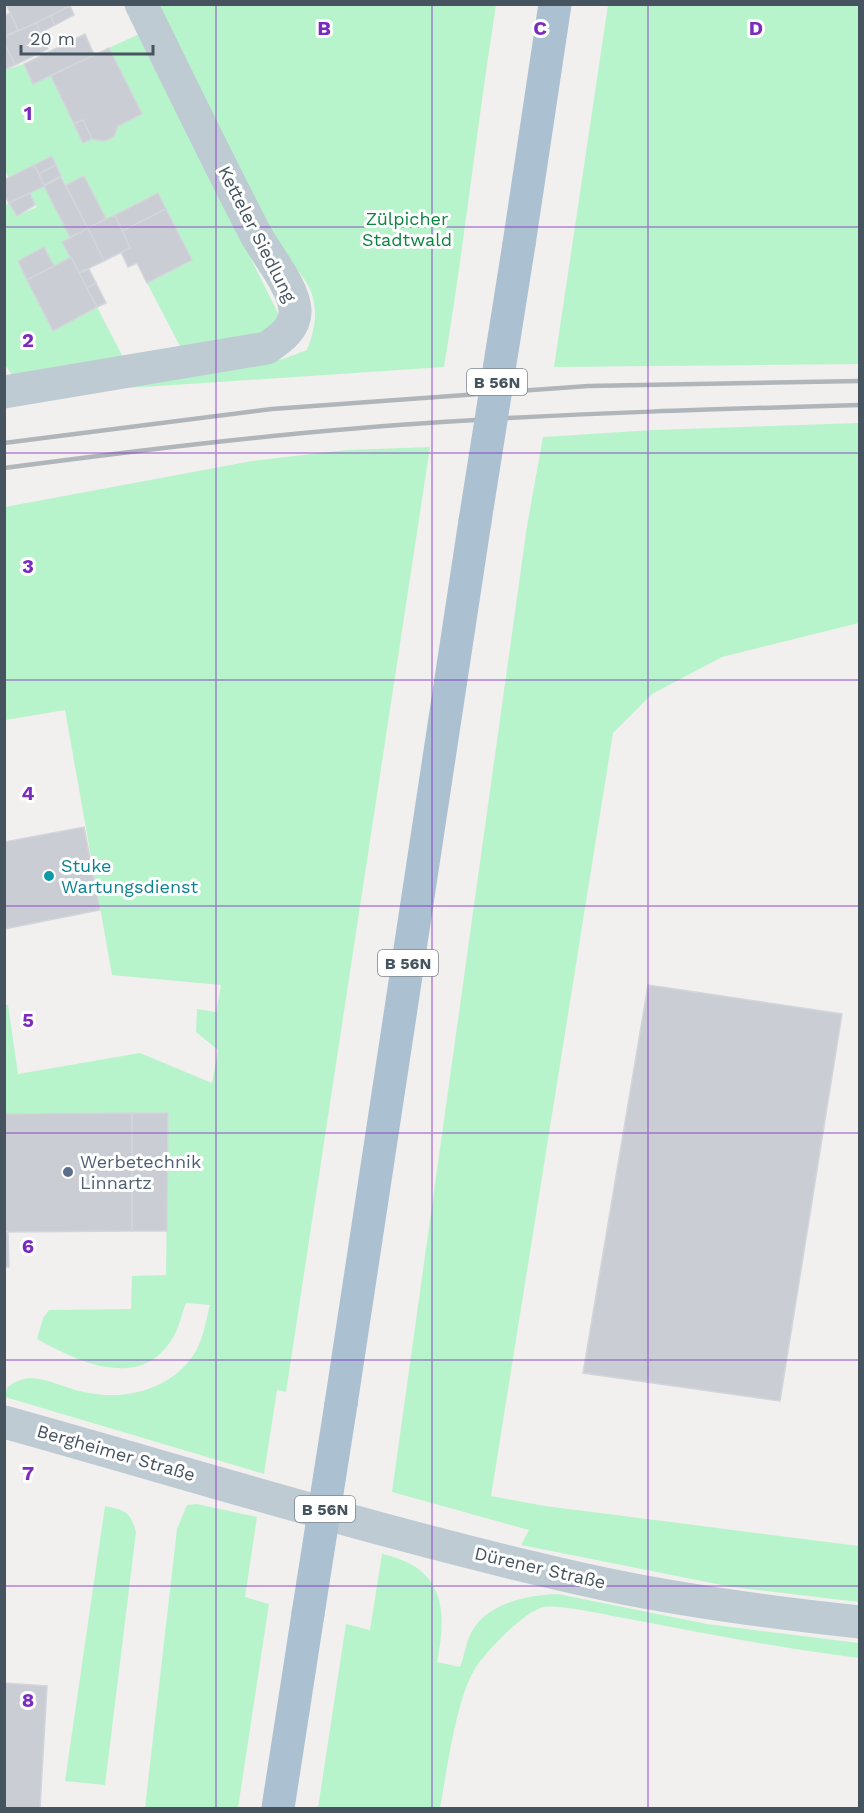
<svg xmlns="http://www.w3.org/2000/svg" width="864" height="1813" viewBox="0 0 864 1813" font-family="'Work Sans',sans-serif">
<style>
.green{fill:#b8f4cb}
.building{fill:#caced4;stroke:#d2d6db;stroke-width:1.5}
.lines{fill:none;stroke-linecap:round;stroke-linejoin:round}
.minor{stroke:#becbd3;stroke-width:33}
.major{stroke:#abc1d1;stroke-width:33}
.rail{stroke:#b0b5ba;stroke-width:4.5}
.major-bridge{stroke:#abc1d1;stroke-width:33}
.grid{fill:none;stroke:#7b2cbf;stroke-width:1.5;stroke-opacity:0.55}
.culture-dot{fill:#0f9aa8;stroke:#fff;stroke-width:2}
.service-dot{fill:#5c6f8a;stroke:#fff;stroke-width:2}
.labels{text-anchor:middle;stroke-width:6;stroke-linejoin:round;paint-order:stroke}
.shield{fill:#fff;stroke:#7d878f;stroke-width:1.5}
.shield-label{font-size:16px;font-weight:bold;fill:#45545f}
.park-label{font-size:18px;fill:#0c8440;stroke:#fff}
.street-label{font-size:18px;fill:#45545f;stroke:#fff}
.culture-label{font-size:18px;fill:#0d838f;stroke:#fff;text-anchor:start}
.service-label{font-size:18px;fill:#4e5e75;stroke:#fff;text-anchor:start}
.grid-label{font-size:20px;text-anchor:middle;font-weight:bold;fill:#7b2cbf;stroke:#fff;stroke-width:6;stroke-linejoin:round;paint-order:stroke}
</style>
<rect width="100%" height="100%" fill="#f2efef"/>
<!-- green -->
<g class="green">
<path d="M 153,5 L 496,5 C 477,125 464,247 444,367 L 128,388 L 283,359 L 307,350 C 325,304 312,280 276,249 Z"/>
<polygon points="608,5 859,5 859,364 554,367"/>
<polygon points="139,34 279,315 269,338 183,352 147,283 191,260 158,193 106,219 84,176 66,185 52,156 9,178 5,170 5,70 24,64 33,84 51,76 83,143 94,138 104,141 114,137 118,126 142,114 109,48"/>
<polygon points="44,186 70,237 62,242 70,258 54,266 44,247 18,262 53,330 97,307 125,361 15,379 5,365 5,206 9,203 17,216 37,207 30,193"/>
<polygon points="859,423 859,623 722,657 652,694 613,733 491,1496 545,1506 859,1546 859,1602 732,1587 521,1545 529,1530 392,1492 527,526 543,437 653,430"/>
<path d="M 430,447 L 286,1392 L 277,1390 L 264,1474 L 5,1397 L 7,1388 C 30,1366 58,1387 84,1392 C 126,1402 176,1388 197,1349 C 204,1335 206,1320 210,1305 L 186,1303 C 182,1313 180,1324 175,1334 C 144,1393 80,1363 37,1339 L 43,1318 L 49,1310 L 131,1309 L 132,1276 L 166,1275 L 168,1114 L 5,1114 L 4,1005 L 8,1005 L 18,1074 L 140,1053 L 212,1083 L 218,1050 L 196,1032 L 197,1009 L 216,1012 L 221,985 L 112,975 L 65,710 L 5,720 L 5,507 L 252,461 L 346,450 Z"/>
<polygon points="197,1504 257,1517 245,1597 269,1604 238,1808 145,1808 177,1529 187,1505"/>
<path d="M 105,1506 C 126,1511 130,1511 136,1532 L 105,1785 L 65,1781 Z"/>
<path d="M 382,1554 C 443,1567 448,1607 437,1662 L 460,1667 C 465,1655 466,1639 474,1628 C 490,1602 530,1595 558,1594 L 707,1624 L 859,1643 L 859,1658 C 784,1649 709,1634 634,1620 C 617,1617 558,1604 544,1607 C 524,1611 487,1651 476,1667 C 456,1698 447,1771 440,1808 L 318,1808 L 346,1624 L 370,1630 Z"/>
</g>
<!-- building -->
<g class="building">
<polygon points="6,4 69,4 70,6 19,31"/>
<polygon points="70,6 74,15 55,25 50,16"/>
<polygon points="10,13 18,30 4,37 4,16"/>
<polygon points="50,16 55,25 40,33 36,23"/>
<polygon points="36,23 48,49 15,65 4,43 4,37"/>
<polygon points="85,34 94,55 33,84 24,64"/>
<polygon points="4,43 15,65 4,70"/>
<polygon points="109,48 142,114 118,126 114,137 104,141 92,139 83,120 74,124 51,76"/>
<polygon points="83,120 92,139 83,143 74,124"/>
<polygon points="52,156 56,165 39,174 34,165"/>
<polygon points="34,165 45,186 9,203 4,194 4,180"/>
<polygon points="56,165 61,176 44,185 39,174"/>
<polygon points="84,176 106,219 88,228 66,185"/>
<polygon points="61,177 88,229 70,237 44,186"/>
<polygon points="30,193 35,205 17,216 9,203"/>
<polygon points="158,193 166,209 123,231 115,215"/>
<polygon points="166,209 192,260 147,283 137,263 128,267 121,252 130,248 122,231"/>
<polygon points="115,215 130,248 104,261 88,228"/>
<polygon points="88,228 104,261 79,273 62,242"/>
<polygon points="44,247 54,266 27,280 18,261"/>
<polygon points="71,257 97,307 53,331 27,280"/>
<polygon points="89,269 96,283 87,288 79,273"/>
<polygon points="96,283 106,303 97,307 87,288"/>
<polygon points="84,827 100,910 4,929 4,842"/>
<polygon points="648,985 842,1014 780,1401 583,1373"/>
<polygon points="132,1113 168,1113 167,1231 132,1231"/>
<polygon points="132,1113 132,1231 4,1232 4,1114"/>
<polygon points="4,1232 8,1232 9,1267 4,1267"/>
<polygon points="4,1683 47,1686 40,1808 4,1808"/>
</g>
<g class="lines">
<!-- minor -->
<g class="minor">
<path d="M 4,392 L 267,348 C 280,339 296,328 295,310 C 294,287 266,254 255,233 C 216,158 179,81 141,4"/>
<path d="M 4,1422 C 205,1478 405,1541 609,1585 C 691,1602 775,1613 860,1622"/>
</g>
<!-- major -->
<g class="major">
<polyline points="519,244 555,4"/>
<polyline points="341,1404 475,521"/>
<polyline points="278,1808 308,1614"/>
</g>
<!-- rail -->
<g class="rail">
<polyline points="4,443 272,409 588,386 860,381"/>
<path d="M 4,468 C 150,449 296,431 442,422 C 581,413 720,409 860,405"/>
</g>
<!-- major-bridge -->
<g class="major-bridge">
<polyline points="475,521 519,244"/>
<polyline points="308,1614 341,1404"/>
</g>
</g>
<!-- grid -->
<path class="grid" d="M 216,4 L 216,1808M 432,4 L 432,1808M 648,4 L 648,1808M 4,227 L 860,227M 4,453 L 860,453M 4,680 L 860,680M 4,906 L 860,906M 4,1133 L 860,1133M 4,1360 L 860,1360M 4,1586 L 860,1586"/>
<!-- markers -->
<circle class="culture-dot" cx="49" cy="876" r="6"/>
<circle class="service-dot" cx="68" cy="1172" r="6"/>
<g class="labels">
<!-- shield labels -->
<g class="shield">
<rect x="467" y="369" width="60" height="26" rx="4.5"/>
<rect x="378" y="950" width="60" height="26" rx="4.5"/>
<rect x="295" y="1496" width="60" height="26" rx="4.5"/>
</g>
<g class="shield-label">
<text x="497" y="388">B 56N</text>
<text x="408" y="969">B 56N</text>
<text x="325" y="1515">B 56N</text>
</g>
<!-- park labels -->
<g class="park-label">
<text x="407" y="225">Zülpicher<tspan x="407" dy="21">Stadtwald</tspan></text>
</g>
<!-- street labels -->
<g class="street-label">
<text transform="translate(257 234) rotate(63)" y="6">Ketteler Siedlung</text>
<text transform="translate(116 1453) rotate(16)" y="6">Bergheimer Straße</text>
<text transform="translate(540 1568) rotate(13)" y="6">Dürener Straße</text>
</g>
<!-- culture labels -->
<g class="culture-label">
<text x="61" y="872">Stuke<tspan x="61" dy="21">Wartungsdienst</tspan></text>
</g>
<!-- service labels -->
<g class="service-label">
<text x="80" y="1168">Werbetechnik<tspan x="80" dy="21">Linnartz</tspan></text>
</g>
</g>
<g class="grid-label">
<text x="324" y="35">B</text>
<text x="540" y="35">C</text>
<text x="756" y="35">D</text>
<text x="28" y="120">1</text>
<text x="28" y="347">2</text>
<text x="28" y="573">3</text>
<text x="28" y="800">4</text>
<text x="28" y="1027">5</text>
<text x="28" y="1253">6</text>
<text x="28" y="1480">7</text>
<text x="28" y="1707">8</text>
</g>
<!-- border -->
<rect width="864" height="1813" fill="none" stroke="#45545f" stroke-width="12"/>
<!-- scale -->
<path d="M21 45v9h132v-9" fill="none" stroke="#45545f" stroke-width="3"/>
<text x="30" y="45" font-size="18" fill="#45545f" stroke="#ffffff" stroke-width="4.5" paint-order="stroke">20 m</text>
</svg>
